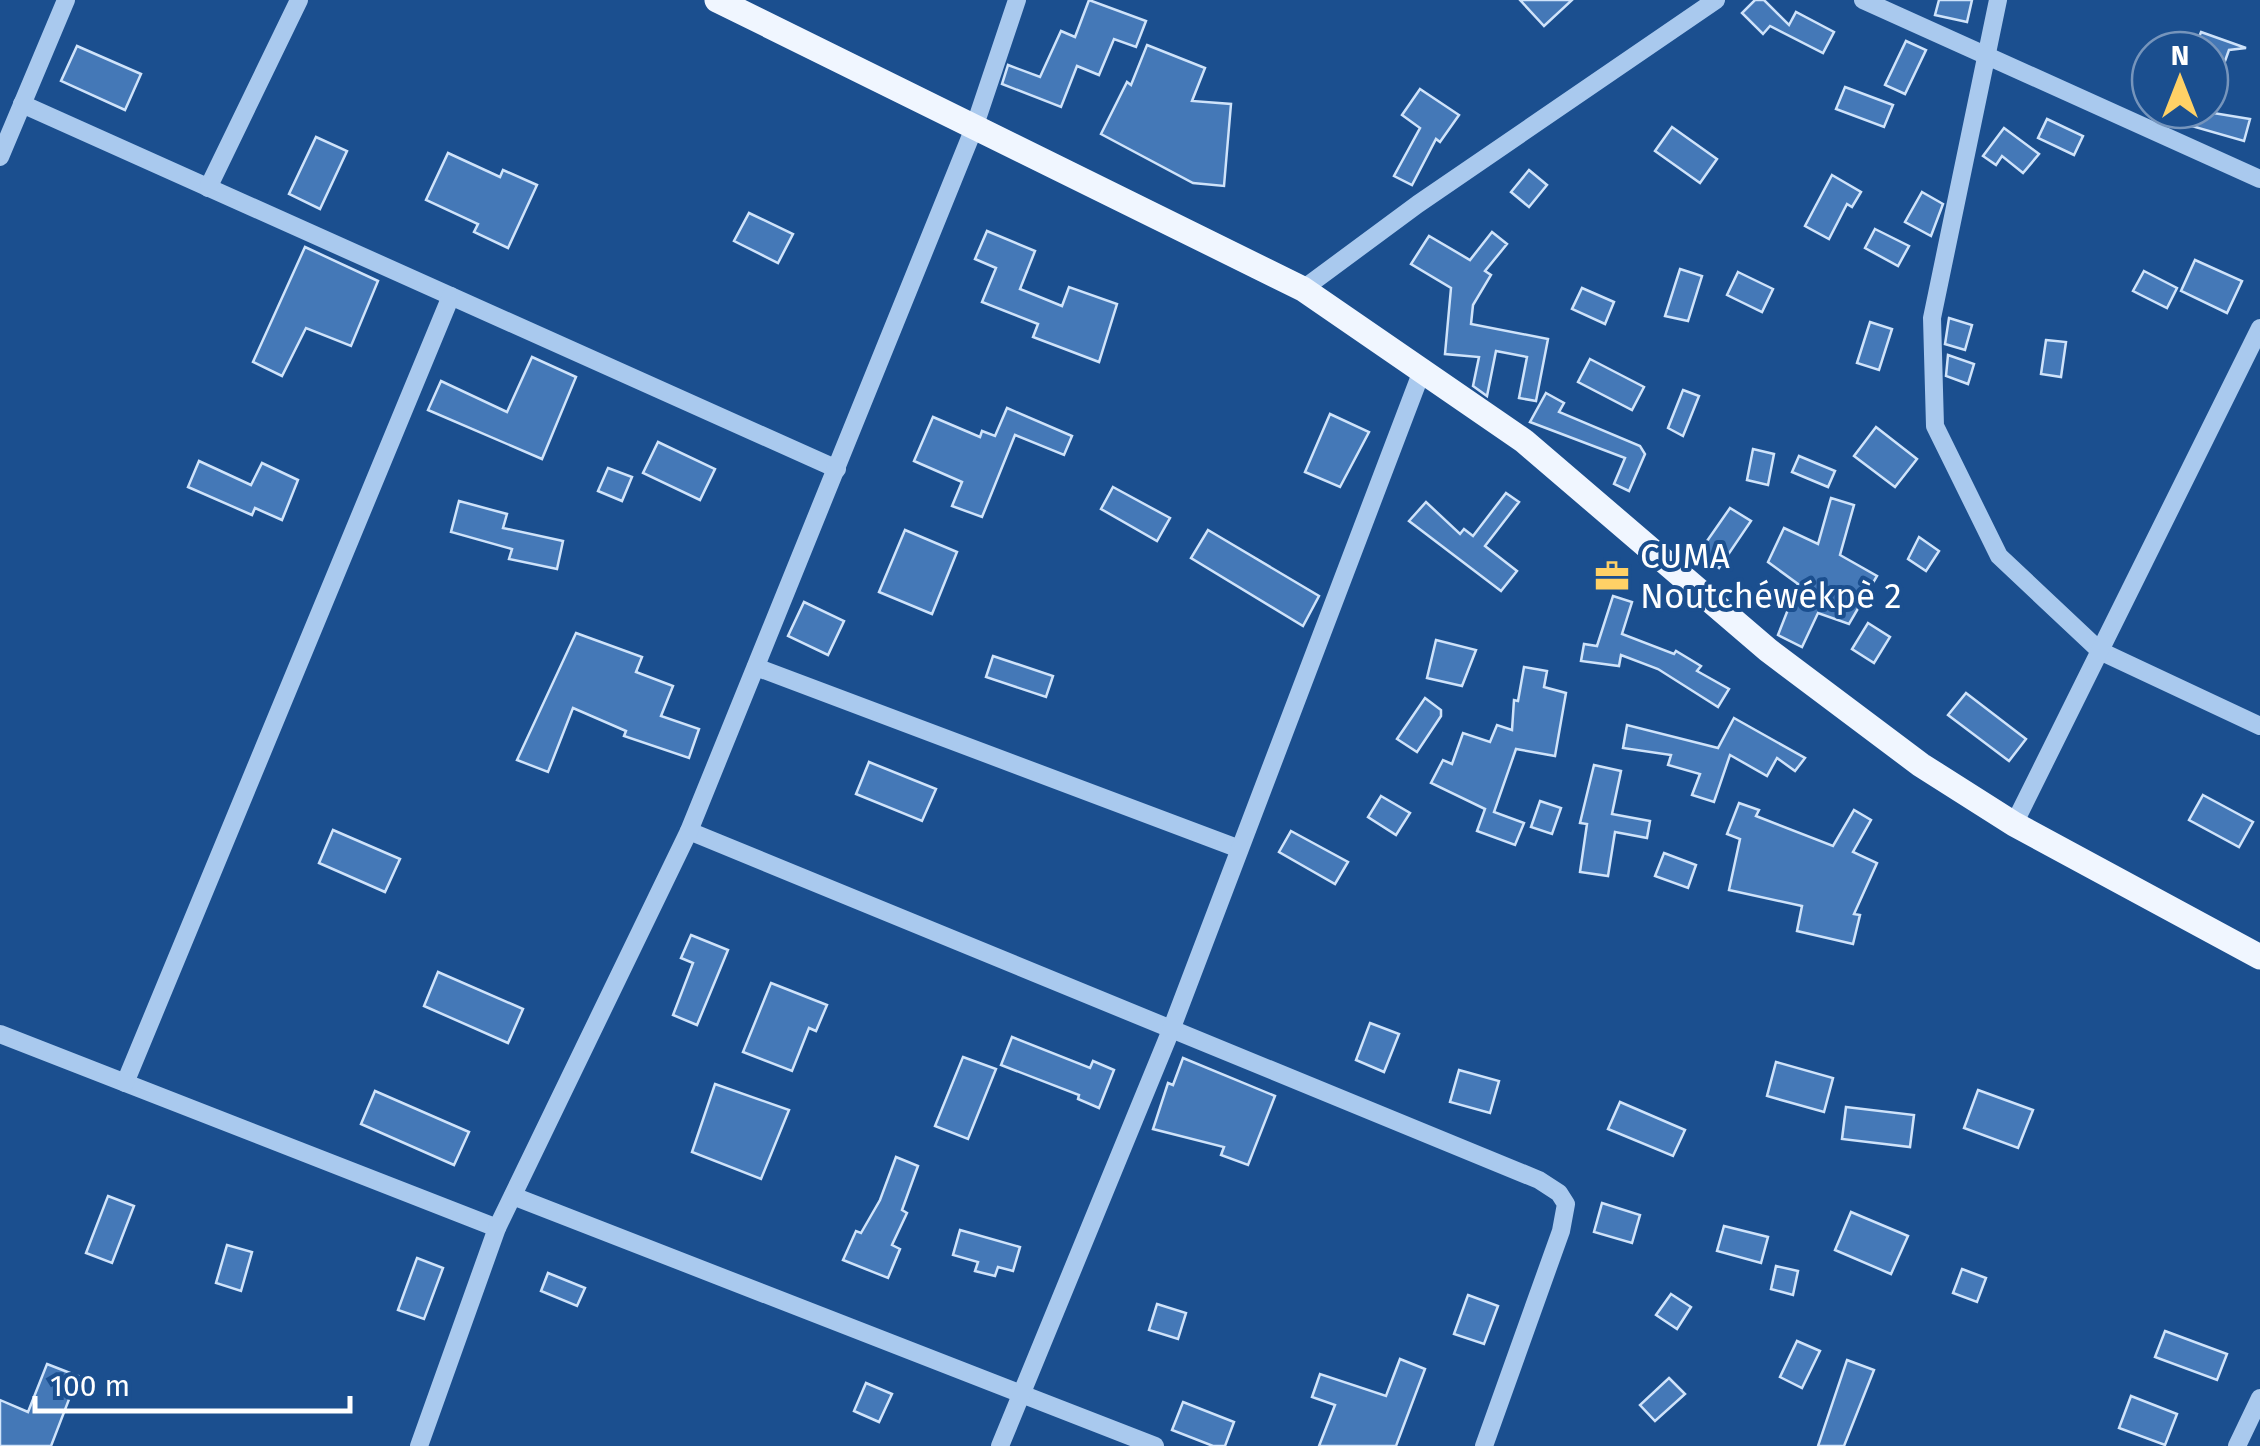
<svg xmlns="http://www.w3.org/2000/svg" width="2260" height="1446" viewBox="0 0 2260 1446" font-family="'Fira Sans',sans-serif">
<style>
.building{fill:#4478b7;stroke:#cfe3fa;stroke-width:2.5}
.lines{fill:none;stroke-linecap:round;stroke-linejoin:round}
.minor{stroke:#a9c9ee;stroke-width:18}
.major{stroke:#f0f6ff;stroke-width:25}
.labels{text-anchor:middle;stroke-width:8;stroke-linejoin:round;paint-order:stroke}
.poi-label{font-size:35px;fill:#fff;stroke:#1b4f8f;text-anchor:start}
</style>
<rect width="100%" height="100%" fill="#1b4f8f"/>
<!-- building -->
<g class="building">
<polygon points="1089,0 1146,21 1136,47 1114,39 1099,75 1077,66 1061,107 1002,84 1008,65 1040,77 1061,31 1075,37"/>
<polygon points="1520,0 1572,0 1544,26"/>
<polygon points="1755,0 1764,0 1789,25 1796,12 1834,32 1823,53 1770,26 1763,34 1742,13"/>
<polygon points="1939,0 1972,0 1967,22 1935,15"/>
<polygon points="2201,32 2246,48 2229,50 2212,97 2210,50 2194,50"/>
<polygon points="1906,41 1926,50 1905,94 1885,85"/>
<polygon points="1147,45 1205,68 1192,101 1231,104 1224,186 1193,183 1101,134 1127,82 1131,85"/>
<polygon points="77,46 141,74 125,110 61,81"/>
<polygon points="1845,87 1893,105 1884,127 1836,109"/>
<polygon points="1420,89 1459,115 1440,142 1436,139 1412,185 1394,176 1420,128 1402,115"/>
<polygon points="2195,110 2250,119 2244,141 2188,125"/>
<polygon points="2047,119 2083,136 2074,155 2038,138"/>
<polygon points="1672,127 1717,159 1700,183 1655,151"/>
<polygon points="2004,128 2039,154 2023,173 2002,156 1996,165 1983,156"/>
<polygon points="316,137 347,151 320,209 289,194"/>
<polygon points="448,153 500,177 503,170 537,185 508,248 474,232 478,224 426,200"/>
<polygon points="1529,170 1547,185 1529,207 1511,192"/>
<polygon points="1832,175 1861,192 1852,207 1847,204 1829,239 1805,226"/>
<polygon points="1922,192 1943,204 1931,236 1905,222"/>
<polygon points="749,213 793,234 778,263 734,241"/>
<polygon points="1875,229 1909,246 1898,266 1865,248"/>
<polygon points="987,231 1035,251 1020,289 1062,306 1069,287 1117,304 1099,362 1033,337 1038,324 982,302 996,268 975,259"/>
<polygon points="1492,232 1507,244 1485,271 1491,275 1473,305 1471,324 1548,339 1536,401 1519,398 1527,357 1496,351 1487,396 1473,386 1479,357 1445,354 1451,288 1411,264 1429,236 1470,260"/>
<polygon points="305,247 378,281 351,346 306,328 282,376 253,362"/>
<polygon points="2195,260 2242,281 2227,313 2181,291"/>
<polygon points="1680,269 1702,276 1688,321 1665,316"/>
<polygon points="2144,271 2177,288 2167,308 2133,291"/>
<polygon points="1738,272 1773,289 1762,312 1727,295"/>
<polygon points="1582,288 1614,302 1605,324 1572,309"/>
<polygon points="1949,318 1972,325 1965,350 1945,344"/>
<polygon points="1870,322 1892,329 1879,370 1857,363"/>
<polygon points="2046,340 2066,342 2061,377 2041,374"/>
<polygon points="1948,355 1974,364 1968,384 1946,376"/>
<polygon points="532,357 576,377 542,459 428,410 441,381 507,412"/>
<polygon points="1590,359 1644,387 1632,410 1578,382"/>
<polygon points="1683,390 1699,396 1683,436 1668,428"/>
<polygon points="1546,393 1564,403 1559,412 1640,446 1645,454 1629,491 1614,484 1625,458 1530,422"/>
<polygon points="1007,408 1072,436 1064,455 1015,435 982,517 952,506 962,482 914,461 933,417 980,437 982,431 995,436"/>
<polygon points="1330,414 1369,432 1340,487 1305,472"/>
<polygon points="1876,427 1917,459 1895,487 1854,456"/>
<polygon points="658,442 715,469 700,500 643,473"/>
<polygon points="1753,449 1774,454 1768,485 1747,480"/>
<polygon points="1799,456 1835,471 1828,487 1792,472"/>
<polygon points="199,461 251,485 262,463 298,480 282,520 255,508 252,515 188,487"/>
<polygon points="608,468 632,477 622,501 598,491"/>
<polygon points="1113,487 1170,518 1157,541 1101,509"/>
<polygon points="1506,493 1519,502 1485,546 1517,571 1501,591 1409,521 1426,502 1460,534 1464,529 1473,536"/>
<polygon points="1831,498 1854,505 1840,555 1877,576 1849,624 1818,613 1802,647 1778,635 1798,584 1768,562 1784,528 1818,544"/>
<polygon points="459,501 507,514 503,528 563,541 557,569 509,559 512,549 451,532"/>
<polygon points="1730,508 1751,521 1719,568 1698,554"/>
<polygon points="905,530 957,552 932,614 879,592"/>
<polygon points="1208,530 1319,596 1303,626 1191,558"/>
<polygon points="1919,537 1939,551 1926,571 1908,559"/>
<polygon points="1613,596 1632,602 1622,634 1674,654 1676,651 1701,666 1697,671 1729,689 1718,707 1658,669 1621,655 1619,666 1581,661 1584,644 1597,646"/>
<polygon points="804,602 844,621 828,655 788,636"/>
<polygon points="1868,623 1890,637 1874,663 1852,649"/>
<polygon points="576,633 642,657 636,672 673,686 661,716 699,729 689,758 624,736 626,731 573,708 548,772 517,760"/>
<polygon points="1436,640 1476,650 1462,686 1427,678"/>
<polygon points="993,656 1053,676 1046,697 986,677"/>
<polygon points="1524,667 1547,671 1544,687 1566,693 1555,756 1516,749 1494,812 1524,823 1515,845 1477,831 1485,809 1431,783 1443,760 1452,764 1463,733 1490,742 1497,725 1512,730 1514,700 1518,701"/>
<polygon points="1966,693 2026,739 2009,761 1948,715"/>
<polygon points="1425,698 1441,710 1441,716 1417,752 1397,739"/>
<polygon points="1734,718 1805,758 1795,771 1777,758 1767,776 1730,755 1714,802 1692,795 1700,774 1668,765 1671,755 1623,748 1627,725 1718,748"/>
<polygon points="869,762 936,789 922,821 856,794"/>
<polygon points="1594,765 1621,771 1612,814 1650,821 1647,838 1615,832 1608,876 1580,872 1587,824 1580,823"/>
<polygon points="2203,795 2253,822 2239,847 2189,820"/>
<polygon points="1381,796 1410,813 1396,835 1368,817"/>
<polygon points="1540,801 1561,808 1552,834 1531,827"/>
<polygon points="1739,803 1759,810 1756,816 1833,846 1854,810 1871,820 1853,852 1877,863 1854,914 1860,915 1853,944 1797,931 1802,906 1729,890 1740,839 1727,834"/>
<polygon points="333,830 400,859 385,892 319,863"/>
<polygon points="1291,831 1348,862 1335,884 1279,852"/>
<polygon points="1664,853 1696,865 1688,888 1655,876"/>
<polygon points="691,935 728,950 697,1025 673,1015 693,963 681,958"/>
<polygon points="438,972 523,1009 508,1043 424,1006"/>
<polygon points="771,983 827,1005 816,1031 809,1028 792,1071 743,1052"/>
<polygon points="1370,1023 1399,1034 1384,1072 1356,1060"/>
<polygon points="1012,1037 1090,1068 1093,1061 1114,1070 1099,1108 1078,1099 1079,1095 1001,1065"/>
<polygon points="963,1057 996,1069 968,1139 935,1126"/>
<polygon points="1183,1058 1275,1096 1248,1165 1221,1155 1224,1147 1153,1129 1168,1083 1173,1085"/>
<polygon points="1776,1062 1833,1078 1824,1112 1767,1096"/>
<polygon points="1459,1070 1499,1081 1490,1113 1450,1102"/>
<polygon points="715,1084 789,1110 761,1179 692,1152"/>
<polygon points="1978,1090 2033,1110 2018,1148 1964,1128"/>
<polygon points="375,1091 469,1132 454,1165 361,1124"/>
<polygon points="1620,1102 1685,1130 1673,1156 1608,1129"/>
<polygon points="1846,1107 1914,1115 1910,1147 1842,1139"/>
<polygon points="896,1157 918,1166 902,1210 907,1213 892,1245 900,1249 888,1278 843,1260 856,1231 861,1233 880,1200"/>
<polygon points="108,1196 134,1206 112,1263 86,1253"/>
<polygon points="1602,1203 1640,1215 1632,1243 1594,1232"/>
<polygon points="1851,1212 1908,1236 1891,1274 1835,1250"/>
<polygon points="1724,1226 1768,1237 1761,1263 1717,1251"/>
<polygon points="960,1230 1020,1247 1013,1271 998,1267 995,1276 975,1271 978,1262 953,1255"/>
<polygon points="227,1245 252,1252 241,1291 216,1283"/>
<polygon points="417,1258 443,1268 424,1319 398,1310"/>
<polygon points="1776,1266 1798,1271 1793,1295 1771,1289"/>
<polygon points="1962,1269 1986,1278 1977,1302 1953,1293"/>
<polygon points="548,1273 585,1288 577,1306 541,1291"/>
<polygon points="1671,1294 1691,1307 1677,1329 1656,1315"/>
<polygon points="1468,1295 1498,1306 1484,1344 1454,1334"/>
<polygon points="1157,1304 1186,1313 1178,1339 1149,1330"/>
<polygon points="2165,1331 2227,1354 2217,1380 2155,1357"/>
<polygon points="1797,1341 1820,1351 1802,1388 1780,1377"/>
<polygon points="1400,1359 1425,1369 1396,1446 1319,1446 1335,1405 1312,1397 1320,1374 1386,1396"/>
<polygon points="1847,1360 1874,1370 1844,1446 1818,1446"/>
<polygon points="47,1364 78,1376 51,1446 0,1446 0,1400 28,1412"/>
<polygon points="1669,1378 1685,1394 1655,1421 1640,1405"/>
<polygon points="866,1383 892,1394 879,1422 854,1411"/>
<polygon points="2131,1396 2177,1414 2165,1445 2119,1428"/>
<polygon points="1183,1402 1234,1422 1225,1446 1213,1446 1172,1430"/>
</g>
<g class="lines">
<!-- minor -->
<g class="minor">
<polyline points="1863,0 2260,179"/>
<polyline points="1998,0 1932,318 1935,426 1999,556 2100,651 2260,726"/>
<polyline points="22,104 837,469"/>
<polyline points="0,157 66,0"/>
<polyline points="208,188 299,0"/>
<polyline points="1303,289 1418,204 1716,0"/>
<polyline points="756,667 1237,848"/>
<polyline points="2014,824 2260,328"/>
<polyline points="689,831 1539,1180 1559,1193 1566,1204 1561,1231 1484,1446"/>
<polyline points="0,1034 497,1228"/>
<polyline points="125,1083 451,296"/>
<polyline points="513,1196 1155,1446"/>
<polyline points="419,1446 497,1228 689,831 974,128 1017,0"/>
<polyline points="1000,1446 1171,1030 1423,368"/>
<polyline points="2237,1446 2260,1398"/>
</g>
<!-- major -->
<polyline class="major" points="717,0 1303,289 1524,441 1768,650 1921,765 2014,824 2260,957"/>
</g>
<!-- icons -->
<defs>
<g id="office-bare" transform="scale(2.7)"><path d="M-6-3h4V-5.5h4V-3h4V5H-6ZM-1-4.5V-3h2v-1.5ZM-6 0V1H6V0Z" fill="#ffd166" stroke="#1b4f8f" stroke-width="2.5" paint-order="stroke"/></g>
</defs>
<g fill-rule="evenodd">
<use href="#office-bare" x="1612" y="576"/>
</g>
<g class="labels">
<!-- poi labels -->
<g class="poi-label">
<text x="1640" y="568">CUMA<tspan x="1640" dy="40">Noutchéwékpè 2</tspan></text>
</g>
</g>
<!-- north arrow -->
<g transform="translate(2180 80)"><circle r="48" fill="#1b4f8f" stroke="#7695bc" stroke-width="2.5"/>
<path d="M0-8L18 38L0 25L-18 38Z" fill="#ffd166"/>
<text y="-15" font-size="28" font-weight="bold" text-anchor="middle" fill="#ffffff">N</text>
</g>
<!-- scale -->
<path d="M35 1396v15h315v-15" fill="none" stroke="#ffffff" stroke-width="5"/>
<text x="50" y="1396" font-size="30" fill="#ffffff" stroke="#1b4f8f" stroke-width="8" paint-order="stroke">100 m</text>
</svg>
